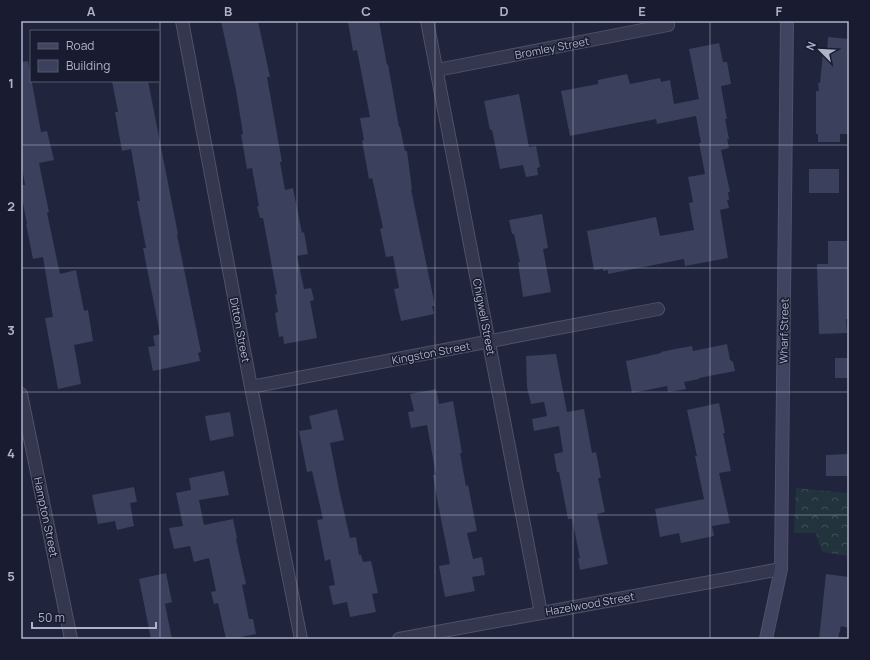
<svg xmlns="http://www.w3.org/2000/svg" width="870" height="660" viewBox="0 0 870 660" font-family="Manrope,sans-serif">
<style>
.forest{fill:url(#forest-crowns)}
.building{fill:#3b405d}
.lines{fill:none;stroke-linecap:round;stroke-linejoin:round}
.street-casing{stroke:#4f5267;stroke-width:14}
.secondary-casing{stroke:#4f5267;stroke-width:14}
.street{stroke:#34374d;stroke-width:12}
.secondary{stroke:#414460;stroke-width:12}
.grid{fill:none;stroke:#afb2c9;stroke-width:1;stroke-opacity:0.55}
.labels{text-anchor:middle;stroke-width:3;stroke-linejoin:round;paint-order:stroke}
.street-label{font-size:11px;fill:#afb2c9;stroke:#191c31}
.neatline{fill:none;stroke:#afb2c9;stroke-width:1.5}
.grid-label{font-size:13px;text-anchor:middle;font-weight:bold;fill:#afb2c9}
</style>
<defs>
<pattern id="forest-crowns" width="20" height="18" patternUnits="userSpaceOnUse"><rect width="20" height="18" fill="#22333e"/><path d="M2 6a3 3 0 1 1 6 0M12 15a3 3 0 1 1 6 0" fill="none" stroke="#404e59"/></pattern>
</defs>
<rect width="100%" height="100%" fill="#20243d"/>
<!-- forest -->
<polygon class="forest" points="796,488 849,493 849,556 822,552 816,533 794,533"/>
<!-- building -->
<g class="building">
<polygon points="221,21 258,21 270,77 267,77 282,162 280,162 285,190 293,188 302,233 304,232 308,254 297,256 304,289 311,288 314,300 310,301 317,338 284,344 283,336 279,337 275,313 278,312 275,295 277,294 263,218 260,218 257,206 259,206 252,168 247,169 241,135 243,134 236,90"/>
<polygon points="356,21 379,21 387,65 388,64 399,127 400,127 405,151 407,151 412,189 411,189 435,306 432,306 434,314 401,321 394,289 399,288 393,256 386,257 380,229 383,228 374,186 372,178 369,179 362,141 364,140 360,118 370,117 357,50 353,51 348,22"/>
<polygon points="828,37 849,39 849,134 840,134 840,142 818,142 818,134 816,134 816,91 819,91 818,83 820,83 823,53 827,53"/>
<polygon points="719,43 723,62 727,62 731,84 721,86 727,119 725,119 729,139 727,139 729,148 721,150 730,192 728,192 729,200 727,200 729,208 720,210 728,258 685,266 684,259 608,274 608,270 603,271 603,269 594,270 587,231 656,217 660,236 694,230 689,203 693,202 688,177 705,174 699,143 701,143 696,116 657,124 656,119 570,136 561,91 598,84 598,80 627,74 630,84 660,78 661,82 670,80 674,104 699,99 689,49"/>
<polygon points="28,61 41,132 47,131 54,160 39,163 49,212 47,213 60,274 76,270 84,311 88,310 93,341 74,345 81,384 58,389 45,318 53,317 43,257 33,259 26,224 27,224 21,193 21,185 25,185 21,162 21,62"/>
<polygon points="112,81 148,81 178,234 177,235 201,352 198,353 200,361 153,371 148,347 155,346 153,336 160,334 143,248 146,248 137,201 140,201 131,149 122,151 115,112 118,112"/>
<polygon points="519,94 529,147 536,146 540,167 537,168 538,175 526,177 523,165 500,169 492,130 490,130 484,101"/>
<rect x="809" y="169" width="30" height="24"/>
<polygon points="542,214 548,248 543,249 551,292 523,297 518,262 520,262 514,234 512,234 509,220"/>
<polygon points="828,241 849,241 849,319 846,319 847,333 819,334 817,264 828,264"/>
<polygon points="727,344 730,360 733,362 735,371 699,378 699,379 684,382 686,389 668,392 667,386 632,393 626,361 661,353 661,352 675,349 692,346 693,351"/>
<polygon points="556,354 567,412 584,409 592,453 596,452 601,478 598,478 605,512 597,514 608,564 580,570 578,558 580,558 572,519 568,519 559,472 557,472 554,454 563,452 559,426 534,431 532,419 547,416 544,402 531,404 527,387 526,356"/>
<rect x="835" y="358" width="14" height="20"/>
<polygon points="436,389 439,404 453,401 462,453 460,453 466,486 468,485 477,531 467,533 473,559 482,557 485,575 472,577 475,591 445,597 439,566 450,564 438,504 433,475 436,475 427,425 411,428 408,412 414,411 410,394"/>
<polygon points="719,403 725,433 723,433 731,471 719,473 730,523 712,526 714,536 681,543 679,533 660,537 655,509 704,499 695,456 697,456 687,410"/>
<polygon points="337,409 344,440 330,443 340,494 350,538 356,537 359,555 361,555 363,562 371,561 378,593 372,594 376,612 350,617 347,602 333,605 329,586 335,585 330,559 325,561 317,520 323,519 312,471 307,472 299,431 312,429 309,416"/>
<polygon points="230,412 234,436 210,441 205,416"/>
<polygon points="849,454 849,476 826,476 826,455"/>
<polygon points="224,471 229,495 199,500 204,525 233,519 237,538 236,539 246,584 242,585 249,619 253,619 256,634 231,639 226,639 218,603 214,604 211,592 216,591 209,558 194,562 190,546 174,549 169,528 183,526 176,493 191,490 189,478"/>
<polygon points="134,487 137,502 130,503 134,526 117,530 115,521 98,524 92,495"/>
<polygon points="166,573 172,602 165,604 172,639 151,639 139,579"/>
<polygon points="826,574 849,577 849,628 841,626 838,639 819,639"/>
</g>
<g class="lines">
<!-- street casing -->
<g class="street-casing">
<g id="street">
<polyline points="182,21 251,387 301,639"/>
<polyline points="427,21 541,613"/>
<polyline points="437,70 668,25 667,21"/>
<polyline points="251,387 658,309"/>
<polyline points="21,394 71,639"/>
<polyline points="399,639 781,569"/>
</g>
</g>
<!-- secondary casing -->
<g class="secondary-casing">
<polyline id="secondary" points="766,639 781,569 787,21"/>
</g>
<!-- street -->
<use href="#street" class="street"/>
<!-- secondary -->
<use href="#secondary" class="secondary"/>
</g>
<!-- grid -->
<path class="grid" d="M 160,21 L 160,639M 297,21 L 297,639M 435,21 L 435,639M 573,21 L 573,639M 710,21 L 710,639M 21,145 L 849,145M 21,268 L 849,268M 21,392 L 849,392M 21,515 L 849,515"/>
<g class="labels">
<!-- street labels -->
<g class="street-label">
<text transform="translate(552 48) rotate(-11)" y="4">Bromley Street</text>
<text transform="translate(484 317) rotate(79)" y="4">Chigwell Street</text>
<text transform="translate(240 330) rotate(79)" y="4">Ditton Street</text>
<text transform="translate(784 331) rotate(-89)" y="4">Wharf Street</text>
<text transform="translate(431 353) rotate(-11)" y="4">Kingston Street</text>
<text transform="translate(46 517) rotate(78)" y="4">Hampton Street</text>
<text transform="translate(590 604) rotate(-10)" y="4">Hazelwood Street</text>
</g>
</g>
<!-- border -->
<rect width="870" height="660" fill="none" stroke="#191c31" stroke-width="44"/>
<!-- legend -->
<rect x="30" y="30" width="130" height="52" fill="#191c31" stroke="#55586e"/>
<rect x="38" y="43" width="20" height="6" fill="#414460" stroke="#55586e"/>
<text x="66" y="50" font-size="12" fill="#afb2c9">Road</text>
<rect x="38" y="60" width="20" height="12" fill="#3b405d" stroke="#55586e"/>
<text x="66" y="70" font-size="12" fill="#afb2c9">Building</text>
<!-- north arrow -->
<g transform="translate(820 50) rotate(294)" stroke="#191c31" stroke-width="3" paint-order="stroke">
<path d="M0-3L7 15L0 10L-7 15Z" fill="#afb2c9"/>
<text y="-6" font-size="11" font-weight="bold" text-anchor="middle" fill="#afb2c9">N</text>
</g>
<!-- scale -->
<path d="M32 622v6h124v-6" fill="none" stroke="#afb2c9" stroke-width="2"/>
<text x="38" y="622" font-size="12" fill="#afb2c9" stroke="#191c31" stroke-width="3" paint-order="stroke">50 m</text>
<rect x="22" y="22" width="826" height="616" class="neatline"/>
<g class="grid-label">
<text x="91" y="16">A</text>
<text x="228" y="16">B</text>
<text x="366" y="16">C</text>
<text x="504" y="16">D</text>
<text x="642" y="16">E</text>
<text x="779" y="16">F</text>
<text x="11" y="88">1</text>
<text x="11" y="211">2</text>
<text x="11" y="335">3</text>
<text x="11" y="458">4</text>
<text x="11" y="581">5</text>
</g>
</svg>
